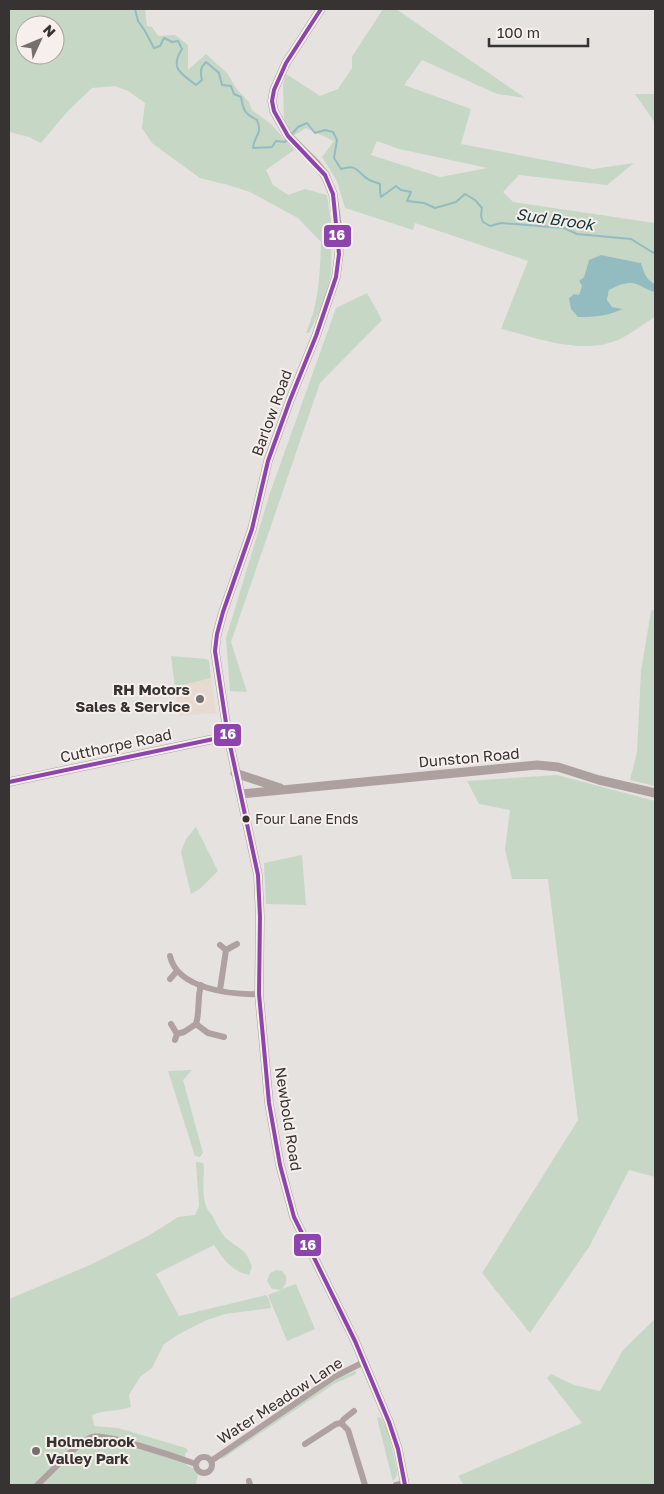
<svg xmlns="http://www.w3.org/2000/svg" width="664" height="1494" viewBox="0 0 664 1494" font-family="'Golos Text',sans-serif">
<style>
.commercial{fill:#e7dbd1}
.green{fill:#c6d7c6;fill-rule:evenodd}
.water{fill:#93bcc1}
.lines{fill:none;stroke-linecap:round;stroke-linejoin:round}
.stream{stroke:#93bcc1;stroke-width:2}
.street{stroke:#aea1a0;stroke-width:6}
.secondary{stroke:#ada19f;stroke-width:9}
.bus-1-casing{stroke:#f6efeb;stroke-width:8}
.bus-1{stroke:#8e44ad;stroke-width:4}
.poi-dot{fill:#74706f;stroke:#f6efeb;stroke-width:2}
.bus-dot{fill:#363332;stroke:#f6efeb;stroke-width:2}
.labels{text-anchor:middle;stroke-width:4;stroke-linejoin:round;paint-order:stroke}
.bus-label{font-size:14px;fill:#363332;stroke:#f6efeb;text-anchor:start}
.street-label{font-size:15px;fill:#363332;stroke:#f6efeb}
.poi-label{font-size:15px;font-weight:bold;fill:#363332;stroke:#f6efeb;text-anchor:end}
.water-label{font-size:16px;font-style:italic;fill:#163539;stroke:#f6efeb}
.line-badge{stroke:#f6efeb;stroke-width:2}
.badge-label{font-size:14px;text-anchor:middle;font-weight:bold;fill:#fff}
</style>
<rect width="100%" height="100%" fill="#e6e2e0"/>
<!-- commercial -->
<polygon class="commercial" points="211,678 216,713 179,716 175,687"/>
<!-- green -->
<g class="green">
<path d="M 9,9 L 145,9 L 147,26 L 152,27 L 158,36 L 175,35 L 188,45 L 188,70 L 206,54 L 227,73 L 236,88 L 249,102 L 252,110 L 271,124 L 294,150 L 266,170 L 273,185 L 288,195 L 305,189 L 327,195 L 332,229 L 331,274 L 324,302 L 309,333 L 306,333 C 319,304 320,273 321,242 L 298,218 L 250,192 L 228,185 L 200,178 L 175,160 L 152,143 L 142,128 L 145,103 L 128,91 L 115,86 L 92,88 L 67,112 L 41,143 L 29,137 L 9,132 ZM 25,25 L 55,25 L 55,55 L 25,55 Z"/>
<path d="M 383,9 L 396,9 L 525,98 L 497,94 L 422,60 L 404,85 L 471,109 L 461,144 L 593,169 L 634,163 L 607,185 L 519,175 L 503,192 L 513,202 L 655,223 L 655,284 C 646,280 644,272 641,263 L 601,255 L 588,263 L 584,277 L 579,281 L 582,286 L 579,295 L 611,314 L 622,309 L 612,307 L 607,300 L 609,290 C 617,285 626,281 636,284 C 643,286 648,291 655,292 L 655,316 L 653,318 C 642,325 632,333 620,339 C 582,356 539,338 501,329 L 528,261 L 415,223 L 413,230 L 345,208 L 337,181 L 322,157 L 334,141 L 306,128 L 293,136 L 284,120 L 283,85 L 286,74 L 320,96 L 338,89 L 352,68 L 352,57 ZM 377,141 L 399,149 L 488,168 L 440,177 L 371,155 Z"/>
<polygon points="635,94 655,94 655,123"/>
<polygon points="367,293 382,320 320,383 231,642 247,692 230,691 226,638 270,493 336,308"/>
<polygon points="655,609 655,786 630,780 637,752 641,671 651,611"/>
<polygon points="171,656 206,659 209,661 211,678 175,687"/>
<polygon points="557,775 655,801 655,1177 629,1170 589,1247 530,1333 482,1273 578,1120 548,879 512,879 505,850 510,810 479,804 467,781"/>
<polygon points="196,827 218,871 201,888 191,894 181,852 186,839"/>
<polygon points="302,855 306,905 266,904 264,863"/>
<polygon points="192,1070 183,1080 203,1153 200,1157 195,1156 168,1071"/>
<path d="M 196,1162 L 203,1163 L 204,1167 C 204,1180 201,1198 208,1210 C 210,1213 213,1216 214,1219 C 218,1226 221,1234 227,1239 C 240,1250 246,1248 252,1267 L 249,1275 C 231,1271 224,1260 214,1245 L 156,1274 L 179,1316 L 266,1295 L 269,1299 L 271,1308 L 225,1314 L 207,1320 L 179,1334 L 164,1344 L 152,1368 L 140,1377 L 129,1395 L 131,1407 C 118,1412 105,1409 92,1415 L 94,1426 L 118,1428 L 186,1448 L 188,1451 L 185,1454 L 186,1465 L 193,1468 L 198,1476 L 196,1482 L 197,1485 L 9,1485 L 9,1299 L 90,1265 L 148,1236 L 178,1217 L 195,1215 L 199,1206 Z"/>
<polygon points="276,1270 282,1271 286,1276 286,1283 282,1289 296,1284 315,1329 287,1341 268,1295 281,1290 272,1289 267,1281 270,1273"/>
<polygon points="655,1319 655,1485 464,1485 458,1476 582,1423 547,1378 551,1374 574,1385 600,1391 623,1350"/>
<polygon points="356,1371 356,1374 334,1384 222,1459 220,1457 338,1378"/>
<path d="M 380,1417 C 388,1424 394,1458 397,1470 L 397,1475 L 393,1482 L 377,1418 Z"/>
</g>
<!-- water -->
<path class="water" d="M 601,255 L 641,263 C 644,272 646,280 655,284 L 655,292 C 648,291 643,286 636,284 C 626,281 618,286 609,290 L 607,300 L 612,307 L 623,309 C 608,316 595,317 578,317 L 571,309 L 569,298 L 574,294 L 579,295 L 582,286 L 579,281 L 584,277 L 589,260 Z"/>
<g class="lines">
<!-- stream -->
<g class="stream">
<path d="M 135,9 L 138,21 L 145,31 L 154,48 L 160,46 L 164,38 L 172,42 L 178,41 L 182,49 C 169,69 182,74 196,85 L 202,80 C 200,72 200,68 206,62 L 219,73 L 222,85 L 231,86 L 234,94 L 241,97 C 243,110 245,114 257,120 C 263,135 254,135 253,148 L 272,147 L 276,141 L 285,142 L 287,140"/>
<path d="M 291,135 L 298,127 L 307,123 L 315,133 L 325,130 L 333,132 L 337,140 L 334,158 L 341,169 C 355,165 355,168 365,177 C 369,181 375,182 380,184 L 380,191 L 381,197 L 396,186 L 401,190 L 411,192 L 407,201 L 424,203 L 435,208 L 456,202 L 465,194 L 475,200 L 482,208 L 481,216 L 483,222 L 490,226 L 501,223 L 564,228 L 577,234 L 631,239 L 652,252 L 655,253"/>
</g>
<!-- street -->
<g class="street">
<polyline points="220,945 226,950"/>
<path d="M 170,956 C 177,989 232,995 259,994"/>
<polyline points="170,979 177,971"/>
<polyline points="220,990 226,950 237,944"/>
<polyline points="171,1024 177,1034 175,1040"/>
<polyline points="196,1024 208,1033 224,1037"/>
<path d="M 177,1034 L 184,1032 L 196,1024 C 200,1011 197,998 201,985"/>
<polyline points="341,1423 348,1430 365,1485"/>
<polyline points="305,1444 336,1424 341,1423 344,1419 354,1411"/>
<circle cx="204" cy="1465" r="8"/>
<polyline points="211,1461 334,1377 364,1362"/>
<polyline points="249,1481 250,1485"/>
<path d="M 37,1485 C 50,1474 77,1442 92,1437 C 106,1433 179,1458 196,1464"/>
<polyline points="396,1485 405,1483"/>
</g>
<!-- secondary -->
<g class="secondary">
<polyline points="321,9 286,63 274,90 272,101 274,111 288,136 315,163 325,175 333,194 338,232 339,254 336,277 316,336 290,400 268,461 252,529 223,612 217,634 215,651 228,736 258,875 260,917 259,994 269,1103 280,1165 294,1217 355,1341 389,1422 398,1449 405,1485"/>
<polyline points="235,773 280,788"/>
<polyline points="9,782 228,736"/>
<polyline points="241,794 537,765 558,767 599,780 655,793"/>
</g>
<!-- bus-1 casing -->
<g class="bus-1-casing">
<g id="bus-1">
<polyline points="321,9 286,63 274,90 272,101 274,111 288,136 325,175 333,194 339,254 336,277 316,336 290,400 268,461 252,529 223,612 217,634 215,651 228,736 258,875 260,917 259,994 269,1103 280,1165 294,1217 355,1341 389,1422 398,1449 405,1485"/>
<polyline points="9,782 228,736"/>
</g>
</g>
<!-- bus-1 -->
<use href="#bus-1" class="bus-1"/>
</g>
<!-- markers -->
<g class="poi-dot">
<circle cx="200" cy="699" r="5"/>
<circle cx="36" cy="1451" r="5"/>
</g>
<circle class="bus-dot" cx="246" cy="819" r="4.5"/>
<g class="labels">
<!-- bus labels -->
<g class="bus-label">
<text x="255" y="824">Four Lane Ends</text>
</g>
<!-- street labels -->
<g class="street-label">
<text transform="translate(272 413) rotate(-70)" y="5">Barlow Road</text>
<text transform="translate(116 746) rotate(-12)" y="5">Cutthorpe Road</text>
<text transform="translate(469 758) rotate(-5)" y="5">Dunston Road</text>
<text transform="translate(288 1119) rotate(81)" y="5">Newbold Road</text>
<text transform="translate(280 1401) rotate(-33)" y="5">Water Meadow Lane</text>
</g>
<!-- poi labels -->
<g class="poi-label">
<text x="190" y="695">RH Motors<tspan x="190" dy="17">Sales &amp; Service</tspan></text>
<text x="46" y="1447" text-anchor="start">Holmebrook<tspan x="46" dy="17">Valley Park</tspan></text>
</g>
<!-- water labels -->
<g class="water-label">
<text transform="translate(555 219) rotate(8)" y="6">Sud Brook</text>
</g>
</g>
<g class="line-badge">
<rect x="323" y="224" width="29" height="24" rx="5" fill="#8e44ad"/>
<rect x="213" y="723" width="29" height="24" rx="5" fill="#8e44ad"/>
<rect x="293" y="1233" width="29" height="24" rx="5" fill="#8e44ad"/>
</g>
<g class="badge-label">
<text x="337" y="240">16</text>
<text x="228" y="739">16</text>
<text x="308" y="1250">16</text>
</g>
<!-- border -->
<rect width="664" height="1494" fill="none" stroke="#363332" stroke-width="20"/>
<!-- north arrow -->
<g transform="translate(40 40) rotate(46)"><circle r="24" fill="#f6efeb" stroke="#a9a4a1"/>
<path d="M0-4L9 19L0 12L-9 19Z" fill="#74706f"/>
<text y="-8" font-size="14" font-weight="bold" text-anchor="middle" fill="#363332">N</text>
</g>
<!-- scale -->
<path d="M489 38v8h99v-8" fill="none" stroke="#363332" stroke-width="2.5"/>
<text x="497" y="38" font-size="15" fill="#363332" stroke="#f6efeb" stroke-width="4" paint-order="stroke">100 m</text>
</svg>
